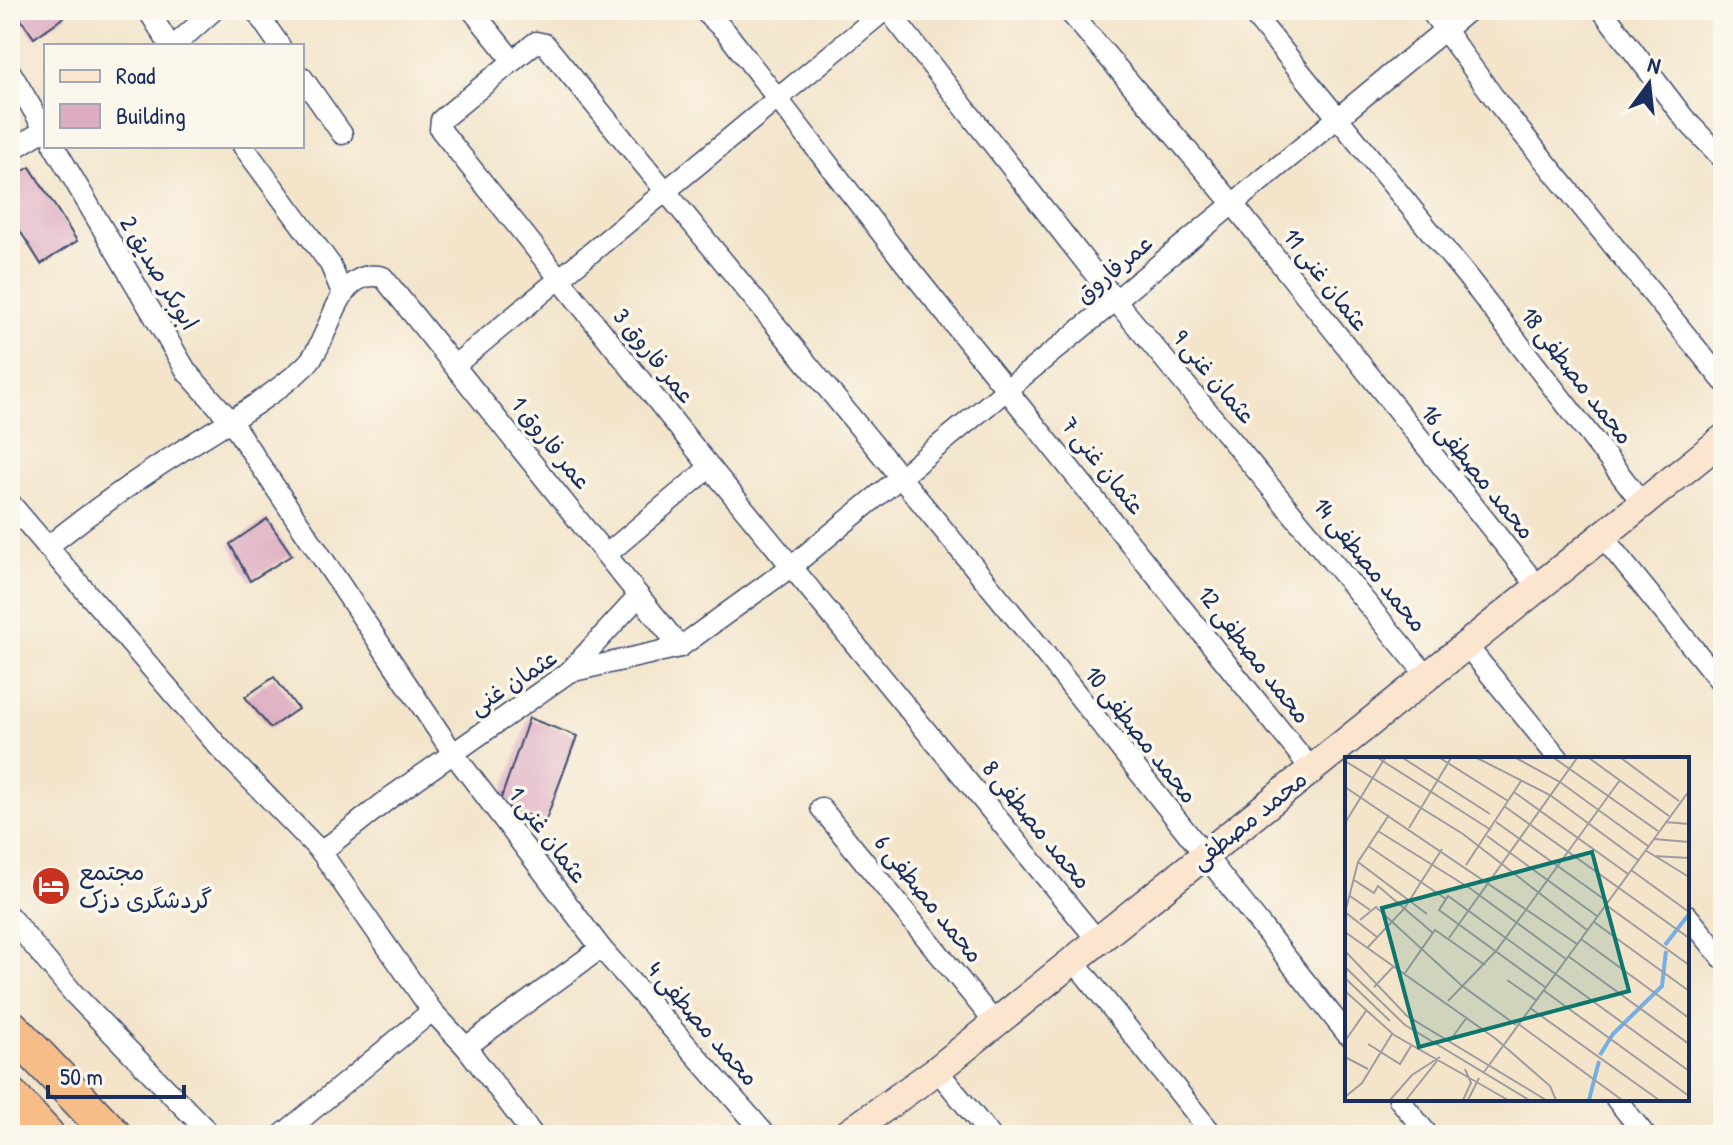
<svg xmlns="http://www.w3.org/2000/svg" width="1733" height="1145" viewBox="0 0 1733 1145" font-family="'Patrick Hand','Playpen Sans Arabic',sans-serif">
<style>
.building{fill:#ddacc1}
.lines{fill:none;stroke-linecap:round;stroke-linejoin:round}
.street-casing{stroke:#3b4a6e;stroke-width:23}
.secondary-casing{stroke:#3b4a6e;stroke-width:31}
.highway-casing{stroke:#3b4a6e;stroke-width:39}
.street{stroke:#fff;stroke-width:20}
.secondary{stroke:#fce5cf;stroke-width:28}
.highway{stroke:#f7bd88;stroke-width:36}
.labels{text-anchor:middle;stroke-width:7;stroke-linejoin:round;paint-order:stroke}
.street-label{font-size:24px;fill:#1b2f5e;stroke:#fbf7ec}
.poi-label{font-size:24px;fill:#1b2f5e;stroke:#fbf7ec;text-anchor:start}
.inset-river{fill:none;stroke:#74afe5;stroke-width:4}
.inset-road{fill:none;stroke:#9d9c9f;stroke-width:2}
.view{fill:#0f766e;fill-opacity:0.15;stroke:#0f766e;stroke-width:4}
.inset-edge{fill:none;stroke:#1b2f5e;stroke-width:4}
</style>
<rect width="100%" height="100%" fill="#fbf7ec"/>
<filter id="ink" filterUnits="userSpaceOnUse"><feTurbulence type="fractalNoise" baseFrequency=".0125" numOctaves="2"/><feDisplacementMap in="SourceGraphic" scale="16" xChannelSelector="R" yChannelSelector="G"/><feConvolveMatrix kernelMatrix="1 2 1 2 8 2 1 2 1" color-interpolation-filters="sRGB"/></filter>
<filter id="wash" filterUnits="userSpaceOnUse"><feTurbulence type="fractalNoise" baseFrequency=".006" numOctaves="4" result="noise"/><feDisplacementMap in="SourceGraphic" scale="32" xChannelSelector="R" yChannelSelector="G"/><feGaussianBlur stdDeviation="1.8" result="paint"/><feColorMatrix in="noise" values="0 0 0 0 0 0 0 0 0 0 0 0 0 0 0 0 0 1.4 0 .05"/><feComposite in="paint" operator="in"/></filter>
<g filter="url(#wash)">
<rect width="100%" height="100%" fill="#f3e4ca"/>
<g id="blocks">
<!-- building -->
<g class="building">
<polygon points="26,10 64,10 67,15 34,38 18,15"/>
<polygon points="30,167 77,241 41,264 10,215 10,179"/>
<polygon points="267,519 292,555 250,581 230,544"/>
<polygon points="274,677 298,709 270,728 245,697"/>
<polygon points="529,718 577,736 545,822 499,804"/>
</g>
</g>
</g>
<g filter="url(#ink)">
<use href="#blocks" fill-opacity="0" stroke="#3b4a6e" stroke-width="2"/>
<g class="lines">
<!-- street casing -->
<g class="street-casing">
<g id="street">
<polyline points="148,10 170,46"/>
<polyline points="255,10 280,46"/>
<polyline points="472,10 513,61"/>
<polyline points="703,10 726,32 896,252 1312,770"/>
<polyline points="888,10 1116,301 1428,677"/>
<polyline points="1068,10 1233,204 1539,588"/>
<polyline points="1250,10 1469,279 1643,504"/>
<polyline points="1430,10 1501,107 1723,381"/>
<polyline points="1602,10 1684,118 1723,159"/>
<polyline points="174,46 214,10"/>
<polyline points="10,71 46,132"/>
<polyline points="302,77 342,134"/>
<polyline points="54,146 187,372 230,420 453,753 601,948 766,1135"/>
<polyline points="243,146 330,264 343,295"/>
<polyline points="10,151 46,129"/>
<polyline points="455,365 885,10"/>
<polyline points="10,503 218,746 321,852 432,1011 466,1047 533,1135"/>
<polyline points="1603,537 1723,685"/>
<path d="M 47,547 C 92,511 137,479 186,448 C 224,424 274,396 306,365 C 333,338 334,266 383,277 L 680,647"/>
<polyline points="607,554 710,467"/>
<polyline points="1467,646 1559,759"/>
<polyline points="569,672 639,596"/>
<polyline points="821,808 995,1023"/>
<polyline points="321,852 391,797 569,672 680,647 792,566 1469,10"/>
<polyline points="1687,915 1723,959"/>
<polyline points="10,917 74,994 211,1135"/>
<polyline points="1098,941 710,467 440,129 441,120 536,42 545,44 1038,645 1347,1034"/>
<polyline points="1074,961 1213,1135"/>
<polyline points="466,1047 601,948"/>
<polyline points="937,1070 990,1135"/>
<polyline points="1399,1099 1428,1135"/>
<polyline points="1616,1099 1645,1135"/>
<polyline points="282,1135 432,1011"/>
</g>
</g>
<!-- secondary casing -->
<g class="secondary-casing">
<polyline id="secondary" points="846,1135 937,1070 1723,439"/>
</g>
<!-- highway casing -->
<g class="highway-casing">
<g id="highway">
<polyline points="10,1027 113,1135"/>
<polyline points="10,1096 46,1135"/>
</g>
</g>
<!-- street -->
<use href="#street" class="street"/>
<!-- secondary -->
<use href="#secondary" class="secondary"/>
<!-- highway -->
<use href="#highway" class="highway"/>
</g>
</g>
<!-- icons -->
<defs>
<g id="hotel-disc" transform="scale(2)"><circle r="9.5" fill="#c8321e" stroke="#fbf7ec"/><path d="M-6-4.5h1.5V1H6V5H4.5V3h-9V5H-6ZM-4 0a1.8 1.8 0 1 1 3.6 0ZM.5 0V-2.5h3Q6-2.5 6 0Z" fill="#fff"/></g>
</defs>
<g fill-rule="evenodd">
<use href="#hotel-disc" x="51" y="886"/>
</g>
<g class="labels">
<!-- street labels -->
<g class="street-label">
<text transform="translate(1114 269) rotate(-40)" y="8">عمرفاروق</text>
<text transform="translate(159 273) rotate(59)" y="8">ابوبکر صدیق 2</text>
<text transform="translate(1326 280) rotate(52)" y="8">عثمان غنی 11</text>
<text transform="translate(654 356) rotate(51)" y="8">عمر فاروق 3</text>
<text transform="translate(1577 376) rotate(52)" y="8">محمد مصطفی 18</text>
<text transform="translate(1214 377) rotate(50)" y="8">عثمان غنی 9</text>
<text transform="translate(551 443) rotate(51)" y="8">عمر فاروق 1</text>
<text transform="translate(1103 466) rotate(51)" y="8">عثمان غنی 7</text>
<text transform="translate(1478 472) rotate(51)" y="8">محمد مصطفی 16</text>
<text transform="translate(1370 565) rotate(51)" y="8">محمد مصطفی 14</text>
<text transform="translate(1254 655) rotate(52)" y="8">محمد مصطفی 12</text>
<text transform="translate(513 682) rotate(-33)" y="8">عثمان غنی</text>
<text transform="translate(1141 735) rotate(52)" y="8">محمد مصطفی 10</text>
<text transform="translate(1249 820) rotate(-39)" y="8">محمد مصطفی</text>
<text transform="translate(1037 825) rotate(51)" y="8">محمد مصطفی 8</text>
<text transform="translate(548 835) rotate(53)" y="8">عثمان غنی 1</text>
<text transform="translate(929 899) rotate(51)" y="8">محمد مصطفی 6</text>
<text transform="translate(703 1024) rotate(49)" y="8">محمد مصطفی 4</text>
</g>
<!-- poi labels -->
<g class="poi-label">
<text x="79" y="880">مجتمع<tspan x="79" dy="28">گردشگری دزک</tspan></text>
</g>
</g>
<!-- overview -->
<g transform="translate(1345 757)">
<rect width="344" height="344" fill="#f3e4ca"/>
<path class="inset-river" d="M 320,188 L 344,157M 255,298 L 268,277 L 317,229 L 321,194M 244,343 L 254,304"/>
<path class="inset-road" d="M 33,1 L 146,73M 58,1 L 145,57M 95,1 L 163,44M 132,1 L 205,38 L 293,103M 171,1 L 215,25 L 303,89M 209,1 L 313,74M 244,1 L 324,59M 276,1 L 334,44M 0,4 L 118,77 L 242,173M 0,30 L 232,187M 169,35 L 283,117M 159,49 L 344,181M 151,65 L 263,145M 320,65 L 344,67M 0,66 L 40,1M 64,71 L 106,1M 33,74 L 126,132 L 221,202M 142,79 L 252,159M 309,82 L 344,85M 23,89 L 101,142M 300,93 L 344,120M 309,99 L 344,101M 13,105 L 82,157M 121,108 L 176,24M 286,113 L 344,155M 9,123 L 29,136 L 33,129 L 88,176M 5,139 L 25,153M 261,148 L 344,208M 0,155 L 32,180M 0,156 L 13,105 L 44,58M 15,163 L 31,150 L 116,228 L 171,268M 249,165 L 344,234M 0,175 L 151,282 L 205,329 L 211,343M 104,181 L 232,1M 236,182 L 344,261M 23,190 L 59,152 L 97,92M 0,194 L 62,259 L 201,343M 223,199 L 344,287M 0,210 L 60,268 L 184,343M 60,216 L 90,173 L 140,208M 0,221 L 45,264M 162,223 L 191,243M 29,230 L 49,209M 200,230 L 94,153 L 103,139 L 344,314M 198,233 L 344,339M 0,234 L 49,278 L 163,343M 103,244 L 151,194 L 275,23M 185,251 L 314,343M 172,266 L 277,343M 0,284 L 21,254M 104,285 L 122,260M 23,287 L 55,307 L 66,289M 0,300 L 23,312M 139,315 L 344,34M 0,340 L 17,326 L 47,277M 45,343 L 67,318 L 95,300M 61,343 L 92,304M 118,343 L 126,326 L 120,312M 123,343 L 134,321"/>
<path class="view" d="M 247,95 L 284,234 L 74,290 L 37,151 Z"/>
<rect width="344" height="344" class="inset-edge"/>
</g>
<!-- margin -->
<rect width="1733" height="1145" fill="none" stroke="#fbf7ec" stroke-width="40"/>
<!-- legend -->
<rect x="44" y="44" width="260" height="104" fill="#fbf7ec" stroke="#a1a7b3" stroke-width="2"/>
<rect x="60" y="70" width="40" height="12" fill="#fce5cf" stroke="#a1a7b3" stroke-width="2"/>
<text x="116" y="84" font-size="24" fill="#1b2f5e">Road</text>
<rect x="60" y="104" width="40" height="24" fill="#ddacc1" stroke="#a1a7b3" stroke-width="2"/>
<text x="116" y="124" font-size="24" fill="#1b2f5e">Building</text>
<!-- north arrow -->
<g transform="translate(1649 84) rotate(15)" stroke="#fbf7ec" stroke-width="6" paint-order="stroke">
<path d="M0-6L14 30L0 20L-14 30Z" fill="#1b2f5e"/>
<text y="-12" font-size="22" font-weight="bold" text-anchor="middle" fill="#1b2f5e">N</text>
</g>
<!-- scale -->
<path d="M48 1085v12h136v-12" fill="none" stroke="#1b2f5e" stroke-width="4"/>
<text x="60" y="1085" font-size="24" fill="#1b2f5e" stroke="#fbf7ec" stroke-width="6" paint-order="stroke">50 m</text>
</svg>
